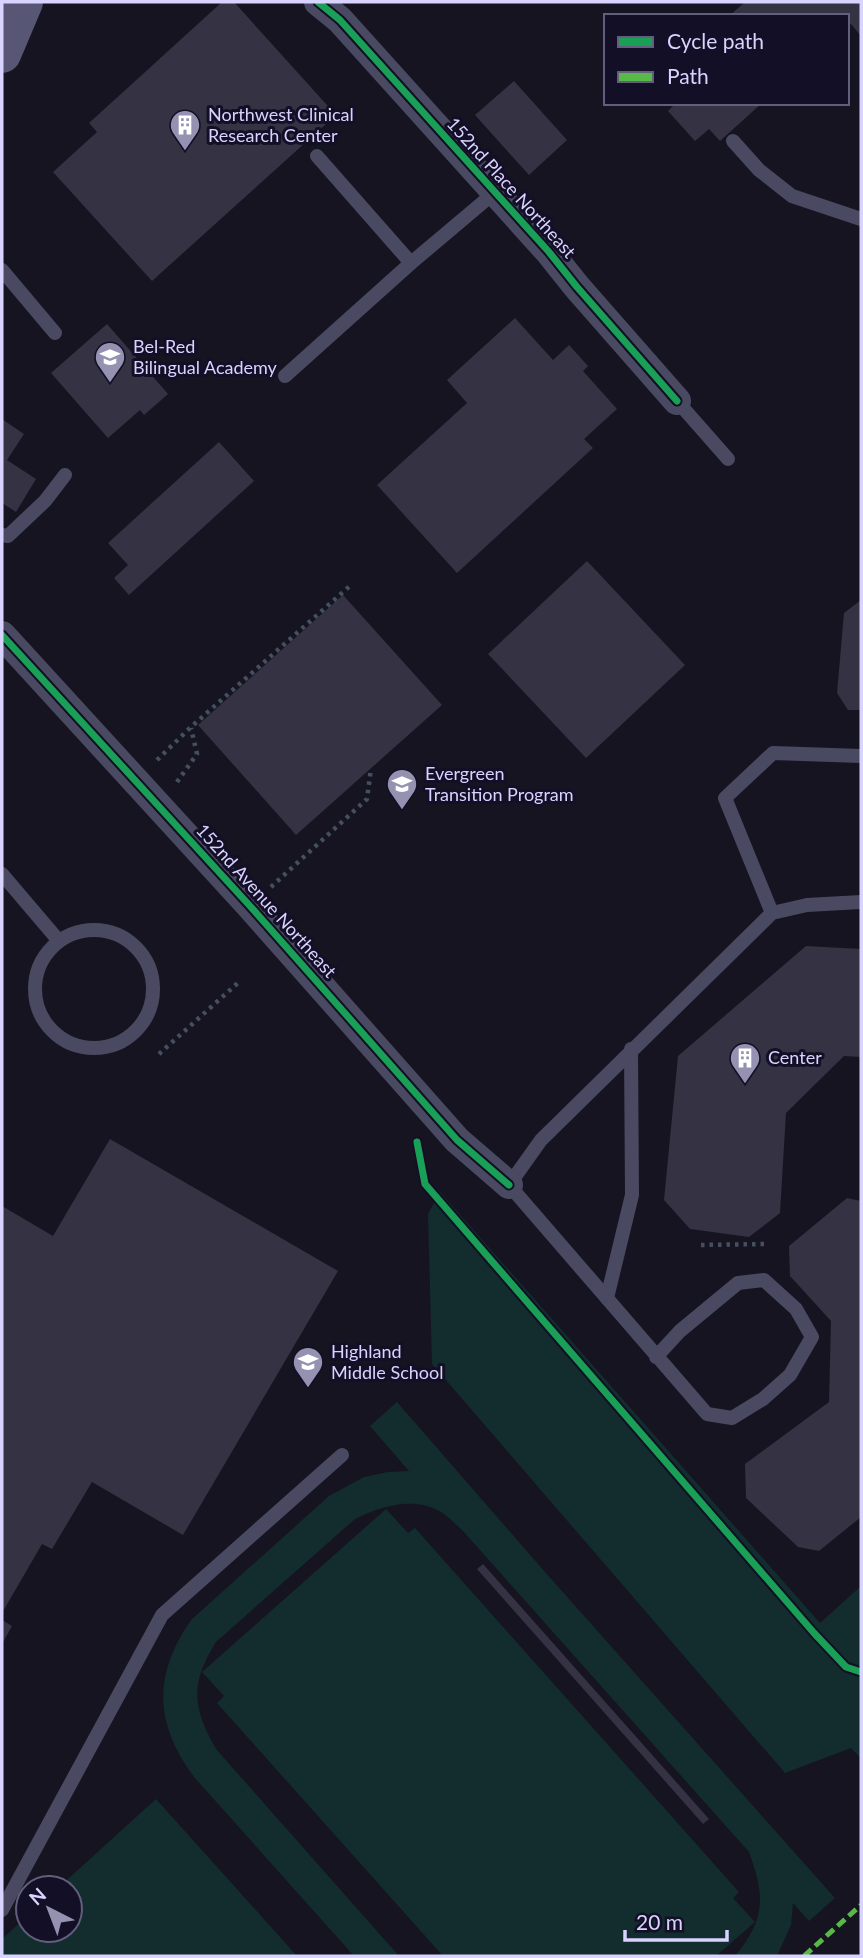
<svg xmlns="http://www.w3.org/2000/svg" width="863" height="1958" viewBox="0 0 863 1958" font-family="Lato,sans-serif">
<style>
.green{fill:#132c2d}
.building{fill:#343243}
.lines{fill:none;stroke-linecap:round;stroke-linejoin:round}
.path{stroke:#44505f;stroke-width:4.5;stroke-dasharray:3.5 5;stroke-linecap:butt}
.service{stroke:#4a4962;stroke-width:14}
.minor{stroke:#4a4962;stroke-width:28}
.secondary{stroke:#575674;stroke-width:38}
.quiet{stroke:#58b947;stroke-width:5;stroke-dasharray:10 5;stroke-linecap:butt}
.cycleway-casing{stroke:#130f26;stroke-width:11}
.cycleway{stroke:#1a9f57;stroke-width:7}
.labels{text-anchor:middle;stroke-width:6;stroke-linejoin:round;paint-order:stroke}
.poi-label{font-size:18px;fill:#d9d4ff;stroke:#130f26;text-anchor:start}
.street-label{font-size:18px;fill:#d9d4ff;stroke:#130f26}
</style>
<rect width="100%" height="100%" fill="#161421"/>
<!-- green -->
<g class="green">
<polygon points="440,1192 820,1623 861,1586 861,1758 851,1748 785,1773 432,1364 428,1214"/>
<path d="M 397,1402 L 545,1572 L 835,1898 L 809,1921 L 793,1903 L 791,1925 L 777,1956 L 735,1956 C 766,1919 765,1896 749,1852 L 463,1531 C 456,1525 449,1517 441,1512 C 414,1496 381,1506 355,1519 L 216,1642 C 190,1684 192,1706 216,1749 L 399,1956 L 354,1956 L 194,1777 C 154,1723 153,1675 191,1620 L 329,1496 L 364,1477 L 388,1472 L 409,1471 L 370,1426 Z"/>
<polygon points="386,1509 408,1533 415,1528 739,1892 733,1898 755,1922 716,1956 443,1956 217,1703 224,1696 202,1672"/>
<polygon points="156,1799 297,1956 2,1956 2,1939 28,1915 28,1930 70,1930 70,1888 58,1888"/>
</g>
<!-- building -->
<g class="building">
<polygon points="222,2 234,2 336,115 152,281 53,172 97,132 89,123"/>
<polygon points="745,2 861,2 861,36 851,24 847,27 847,16 729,16"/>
<polygon points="514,81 567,140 529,175 475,115"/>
<polygon points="676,103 762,103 720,141 709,129 695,141 668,111"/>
<polygon points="515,318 553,360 569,345 588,366 583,371 617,409 584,439 593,448 457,573 377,485 467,403 447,380"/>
<polygon points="107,324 168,394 144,415 140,410 108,438 51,373"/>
<polygon points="2,419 24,434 7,460 36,479 16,512 2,503"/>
<polygon points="219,442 254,481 129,595 114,578 128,565 108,543"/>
<polygon points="587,561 685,665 586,758 488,654"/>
<polygon points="343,595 442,705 296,835 198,725"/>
<polygon points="861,600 861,710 848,710 837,693 844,613"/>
<polygon points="806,946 861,949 861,1057 844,1056 786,1113 780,1213 749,1237 690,1229 664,1200 678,1056"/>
<polygon points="110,1139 338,1271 183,1535 92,1482 52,1549 42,1544 2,1613 2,1206 53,1236"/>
<polygon points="847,1198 861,1201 861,1517 819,1551 798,1547 746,1498 745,1464 829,1402 831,1321 790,1276 789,1246"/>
<polygon points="483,1564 709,1819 703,1824 477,1569"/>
<polygon points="2,1620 12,1626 2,1644"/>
</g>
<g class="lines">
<!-- path -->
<g class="path">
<polyline points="157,760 191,727 351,585"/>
<polyline points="177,782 197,754 191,728"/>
<polyline points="271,887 367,799 371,768"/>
<polyline points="159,1054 240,981"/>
<polyline points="701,1245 764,1244"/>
</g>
<!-- service -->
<g class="service">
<polyline points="733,141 759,170 792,196 861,219"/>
<polyline points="317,156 411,263"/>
<polyline points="2,270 55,333"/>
<polyline points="285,376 411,263 494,193"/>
<polyline points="677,401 728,459"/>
<polyline points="2,535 8,536 45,501 65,475"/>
<polyline points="2,874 59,941"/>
<polyline points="772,913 725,798 773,753 861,756"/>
<circle cx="94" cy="989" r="59"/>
<polyline points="607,1298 632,1195 631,1049"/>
<polyline points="656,1357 680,1331 738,1283 764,1280 796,1309 812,1337 790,1375 763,1399 732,1418 707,1414 509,1185 541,1140 772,913 807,905 861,902"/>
<polyline points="2,1910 162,1615 342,1455"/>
</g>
<!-- minor -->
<g class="minor">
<polyline points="318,2 340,20 549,252 577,287 677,401"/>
<polyline points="2,635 250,906 457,1140 509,1185"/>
</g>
<!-- secondary -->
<polyline class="secondary" points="2,54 24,2"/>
<!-- quiet -->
<polyline class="quiet" points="804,1956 861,1905"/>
<!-- cycleway casing -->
<g class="cycleway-casing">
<g id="cycleway">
<polyline points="318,2 340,20 549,252 577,287 677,401"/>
<polyline points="2,635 250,906 457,1140 509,1185"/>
<polyline points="417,1142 425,1184 814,1633 846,1667 861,1672"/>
</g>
</g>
<!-- cycleway -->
<use href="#cycleway" class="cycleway"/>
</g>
<!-- icons -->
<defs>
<g id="building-pin" transform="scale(1.575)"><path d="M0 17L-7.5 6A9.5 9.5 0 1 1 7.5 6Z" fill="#9591b1" stroke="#130f26"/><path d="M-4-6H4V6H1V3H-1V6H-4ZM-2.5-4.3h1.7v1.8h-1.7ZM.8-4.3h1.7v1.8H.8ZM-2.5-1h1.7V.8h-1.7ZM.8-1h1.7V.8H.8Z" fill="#fff"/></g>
<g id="school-pin" transform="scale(1.575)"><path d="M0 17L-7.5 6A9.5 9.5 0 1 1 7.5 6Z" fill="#9591b1" stroke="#130f26"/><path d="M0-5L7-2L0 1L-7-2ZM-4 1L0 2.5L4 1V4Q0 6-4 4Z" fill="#fff"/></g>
</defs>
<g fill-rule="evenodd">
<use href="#building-pin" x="185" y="125"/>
<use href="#school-pin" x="110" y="357"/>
<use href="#school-pin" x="402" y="784"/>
<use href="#building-pin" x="745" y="1058"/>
<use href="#school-pin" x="308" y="1362"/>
</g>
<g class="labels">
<!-- poi labels -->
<g class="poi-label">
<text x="208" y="121">Northwest Clinical<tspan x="208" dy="21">Research Center</tspan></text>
<text x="133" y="353">Bel-Red<tspan x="133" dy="21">Bilingual Academy</tspan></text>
<text x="425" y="780">Evergreen<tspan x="425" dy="21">Transition Program</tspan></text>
<text x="768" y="1064">Center</text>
<text x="331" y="1358">Highland<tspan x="331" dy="21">Middle School</tspan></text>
</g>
<!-- street labels -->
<g class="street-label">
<text transform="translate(511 188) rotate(48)" y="6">152nd Place Northeast</text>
<text transform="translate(266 901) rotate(48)" y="6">152nd Avenue Northeast</text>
</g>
</g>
<!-- border -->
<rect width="863" height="1958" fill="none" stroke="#d9d4ff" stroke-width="7"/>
<!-- legend -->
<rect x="604" y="14" width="245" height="91" fill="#130f26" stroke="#625e7d" stroke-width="2"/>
<rect x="618" y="37" width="35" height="10" fill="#1a9f57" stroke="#625e7d" stroke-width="2"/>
<text x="667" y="49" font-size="21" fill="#d9d4ff">Cycle path</text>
<rect x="618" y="72" width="35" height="10" fill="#58b947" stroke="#625e7d" stroke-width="2"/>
<text x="667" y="84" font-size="21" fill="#d9d4ff">Path</text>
<!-- north arrow -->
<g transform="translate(49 1909) rotate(318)"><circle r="33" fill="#130f26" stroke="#625e7d" stroke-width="2"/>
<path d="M0-5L12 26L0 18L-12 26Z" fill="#9591b1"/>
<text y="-10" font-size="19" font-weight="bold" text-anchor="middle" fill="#d9d4ff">N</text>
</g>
<!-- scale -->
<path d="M625 1930v10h102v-10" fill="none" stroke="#d9d4ff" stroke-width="3.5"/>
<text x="636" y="1930" font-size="21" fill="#d9d4ff" stroke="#130f26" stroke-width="5" paint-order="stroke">20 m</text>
</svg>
